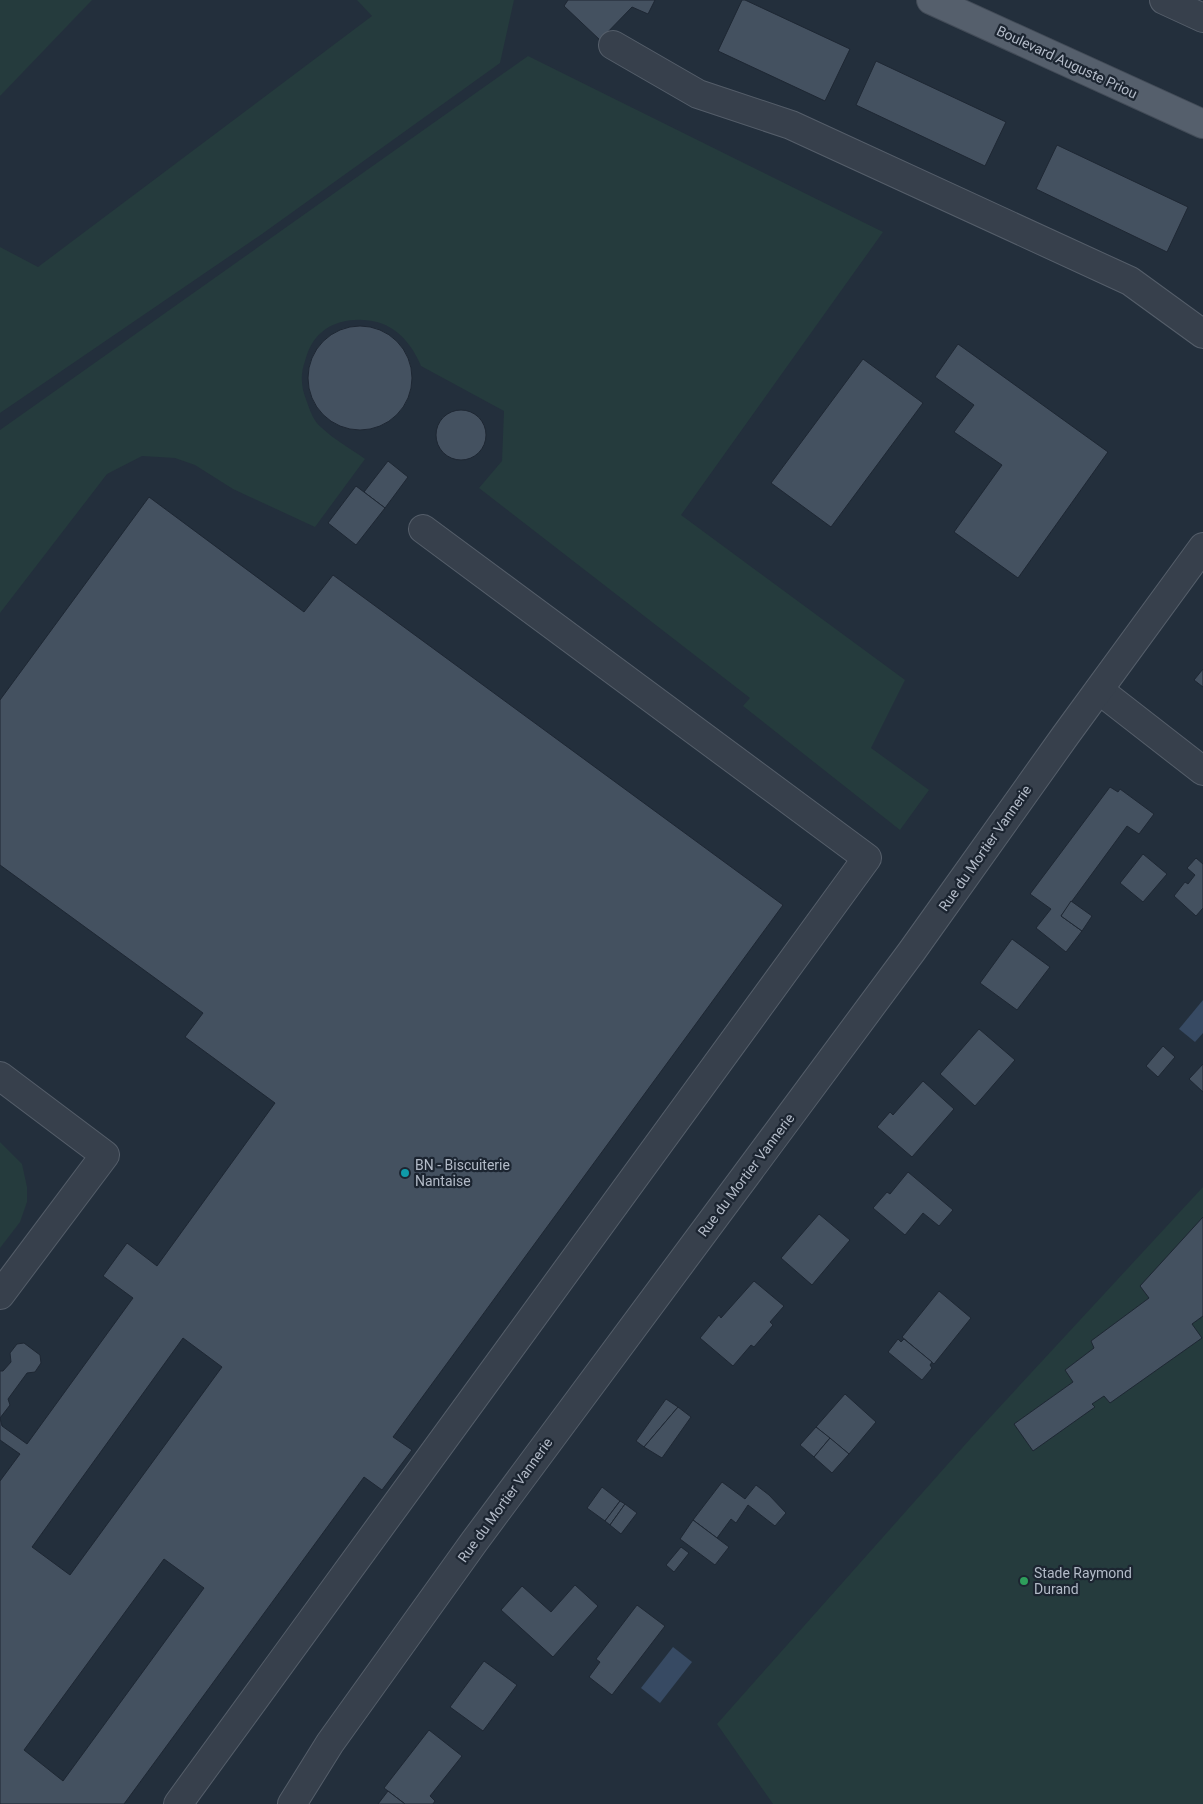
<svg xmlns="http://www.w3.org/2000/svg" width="1203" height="1804" viewBox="0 0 1203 1804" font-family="Roboto,sans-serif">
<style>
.green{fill:#253b3d}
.water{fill:#374a63}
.building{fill:#445160;stroke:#1e2733;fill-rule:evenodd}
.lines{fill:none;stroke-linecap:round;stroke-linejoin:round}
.minor-casing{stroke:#555e6a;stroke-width:30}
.major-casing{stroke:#434c58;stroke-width:30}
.minor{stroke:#37404c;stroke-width:28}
.major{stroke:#555f6c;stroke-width:28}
.culture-dot{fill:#0f9aa8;stroke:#1c2531;stroke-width:2}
.leisure-dot{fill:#2e9e5b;stroke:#1c2531;stroke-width:2}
.labels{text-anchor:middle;stroke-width:4.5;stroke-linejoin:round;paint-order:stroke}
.street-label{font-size:14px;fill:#b3bbc8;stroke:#1c2531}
.poi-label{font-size:14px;fill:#b3bbc8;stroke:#1c2531;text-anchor:start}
</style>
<rect width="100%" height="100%" fill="#232f3c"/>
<!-- green -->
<g class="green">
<polygon points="0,0 92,0 0,96"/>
<polygon points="357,0 514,0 500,63 262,234 0,413 0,247 38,267 372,16"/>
<path d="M 528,56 L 883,232 L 681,515 L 905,680 L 871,748 L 929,790 L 900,830 L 743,706 L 750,698 L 479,488 L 502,461 L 504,411 L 421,366 C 415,352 407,339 394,330 C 375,316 340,316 322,332 C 313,339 308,350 305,361 C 300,375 301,388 307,402 C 310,411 314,422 322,428 C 333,439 353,450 365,459 L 315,527 L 233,489 L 195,465 L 175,458 L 142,456 L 107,474 L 0,613 L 0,430 Z"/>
<polygon points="0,1142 22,1164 27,1187 27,1202 20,1222 0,1248"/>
<polygon points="1203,1187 1203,1804 773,1804 717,1724 971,1438"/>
</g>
<!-- water -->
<g class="water">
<polygon points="1203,1000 1203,1033 1195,1042 1179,1029"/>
<polygon points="673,1647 692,1662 660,1703 641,1688"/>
</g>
<!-- building -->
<g class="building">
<polygon points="568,0 655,0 648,14 632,7 600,40 564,6"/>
<polygon points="742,0 745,0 850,49 825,101 718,51"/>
<polygon points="876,61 1006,122 985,166 856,105"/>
<polygon points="1057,145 1188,207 1167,252 1036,189"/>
<circle cx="360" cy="378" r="52"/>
<polygon points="958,344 1108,452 1018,578 954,532 1002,465 954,432 974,405 935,377"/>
<polygon points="863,359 923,403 831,527 771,483"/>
<circle cx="461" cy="435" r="25"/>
<polygon points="388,461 408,477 385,508 364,492"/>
<polygon points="356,486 385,508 356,545 328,523"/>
<path d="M 149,497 L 304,612 L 333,575 L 783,905 L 393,1437 L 412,1450 L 382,1490 L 364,1477 L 124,1804 L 0,1804 L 0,1481 L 20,1454 L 0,1440 L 0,1371 L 3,1371 L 11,1362 L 10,1353 L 17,1344 L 24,1343 L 40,1355 L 41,1363 L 35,1372 L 27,1373 L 8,1399 L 10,1405 L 0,1418 L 2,1426 L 27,1444 L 133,1298 L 103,1276 L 127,1243 L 157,1266 L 275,1103 L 185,1037 L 203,1013 L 0,865 L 0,700 ZM 183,1338 L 222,1367 L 70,1575 L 32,1547 ZM 164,1559 L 204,1588 L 63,1781 L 24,1750 Z"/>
<polygon points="1203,669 1203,687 1194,680"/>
<polygon points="1110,787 1118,792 1120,789 1154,814 1139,834 1127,826 1061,916 1082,931 1066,952 1036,928 1051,909 1030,894"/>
<polygon points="1143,854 1167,874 1143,902 1120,883"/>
<polygon points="1196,858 1203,864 1203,908 1196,916 1174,896 1185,882 1188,884 1195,875 1187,868"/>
<polygon points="1071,901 1092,916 1082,931 1061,916"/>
<polygon points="1012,939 1050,967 1017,1010 980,983"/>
<polygon points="979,1029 1015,1060 975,1106 940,1074"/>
<polygon points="1163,1046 1175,1057 1158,1077 1146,1066"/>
<polygon points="1203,1064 1203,1092 1189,1079"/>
<polygon points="923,1081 954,1109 912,1157 877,1127 890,1112 893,1115"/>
<polygon points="908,1172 953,1210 939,1226 923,1213 905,1235 873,1208 887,1192 890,1194"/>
<polygon points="819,1214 850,1240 812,1285 781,1258"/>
<polygon points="1203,1217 1203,1316 1192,1324 1202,1338 1110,1403 1104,1396 1092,1404 1095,1407 1033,1451 1014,1424 1073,1382 1065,1370 1094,1348 1091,1341 1149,1298 1140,1286"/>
<polygon points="754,1281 784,1306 770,1322 773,1325 754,1347 751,1345 733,1366 700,1338 719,1315 721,1318"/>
<polygon points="939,1291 971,1318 934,1364 902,1337"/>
<polygon points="898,1339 901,1342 904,1339 932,1362 930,1365 932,1368 922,1380 888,1352"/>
<polygon points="845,1394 876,1422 849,1454 816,1427"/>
<polygon points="666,1399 678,1407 644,1447 636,1441"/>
<polygon points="678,1407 691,1417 662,1458 644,1447"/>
<polygon points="816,1427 830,1438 814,1457 800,1445"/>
<polygon points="830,1438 849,1454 832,1473 814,1457"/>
<polygon points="722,1482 745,1499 756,1485 769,1495 786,1513 775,1526 748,1505 736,1523 731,1519 717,1538 693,1520"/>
<polygon points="602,1487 620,1501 605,1521 587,1508"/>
<polygon points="620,1501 625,1504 610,1525 605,1521"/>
<polygon points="625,1504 637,1513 621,1534 610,1525"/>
<polygon points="693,1520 729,1547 715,1565 680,1539"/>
<polygon points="681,1547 689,1553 674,1572 666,1565"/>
<polygon points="575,1585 598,1606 553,1657 501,1610 522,1586 551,1612"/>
<polygon points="637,1605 665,1626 612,1695 589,1677 600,1662 596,1659"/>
<polygon points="484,1661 517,1685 483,1731 450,1707"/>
<polygon points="429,1730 462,1756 430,1796 435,1801 433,1804 405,1804 384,1788"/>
<polygon points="388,1791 405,1804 378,1804"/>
</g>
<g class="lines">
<!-- minor casing -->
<g class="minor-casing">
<g id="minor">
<polyline points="1164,0 1203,18"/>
<polyline points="613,45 698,94 791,125 1130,281 1203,334"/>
<polyline points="1099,690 1203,771"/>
<polyline points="0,1076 105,1155 0,1295"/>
<polyline points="178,1804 867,858 423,529"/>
<polyline points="292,1804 330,1743 474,1542 912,951 1065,736 1203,547"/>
</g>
</g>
<!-- major casing -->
<g class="major-casing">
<polyline id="major" points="931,0 1203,124"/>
</g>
<!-- minor -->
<use href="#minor" class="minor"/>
<!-- major -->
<use href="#major" class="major"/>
</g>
<!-- markers -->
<circle class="culture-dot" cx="405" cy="1173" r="5"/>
<circle class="leisure-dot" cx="1024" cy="1581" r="5"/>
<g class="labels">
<!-- street labels -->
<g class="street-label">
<text transform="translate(1067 62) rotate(25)" y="5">Boulevard Auguste Priou</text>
<text transform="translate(985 848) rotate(-55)" y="5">Rue du Mortier Vannerie</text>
<text transform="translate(746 1175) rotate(-53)" y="5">Rue du Mortier Vannerie</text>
<text transform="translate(505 1500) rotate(-54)" y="5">Rue du Mortier Vannerie</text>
</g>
<!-- poi labels -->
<g class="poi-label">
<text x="415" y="1170">BN - Biscuiterie<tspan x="415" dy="16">Nantaise</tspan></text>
<text x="1034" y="1578">Stade Raymond<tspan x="1034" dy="16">Durand</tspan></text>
</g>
</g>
</svg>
